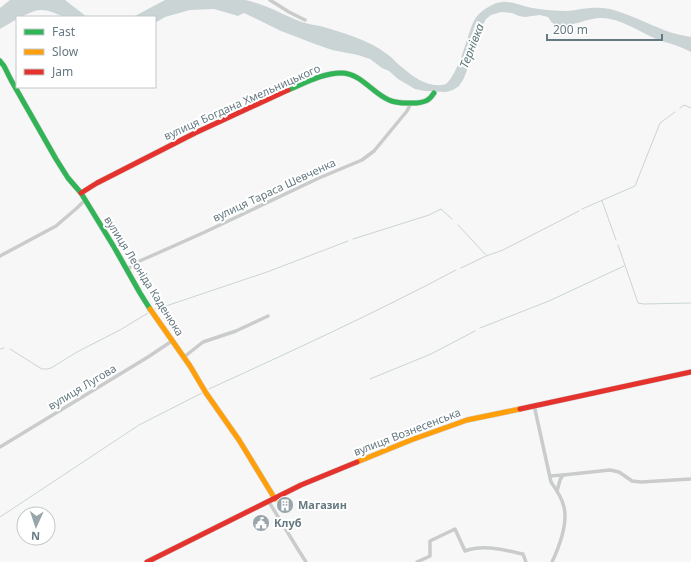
<svg xmlns="http://www.w3.org/2000/svg" width="691" height="562" viewBox="0 0 691 562" font-family="'Noto Sans',sans-serif">
<style>
.water{fill:#cad4d5}
.lines{fill:none;stroke-linecap:round;stroke-linejoin:round}
.stream{stroke:#cad4d5;stroke-width:1}
.fast-casing{stroke:#d2d3d4;stroke-width:6}
.slow-casing{stroke:#d2d3d4;stroke-width:6}
.jam-casing{stroke:#d2d3d4;stroke-width:6}
.street{stroke:#cacccc;stroke-width:3.5}
.fast{stroke:#30b455;stroke-width:5}
.slow{stroke:#ff9f0a;stroke-width:5}
.jam{stroke:#e5322d;stroke-width:5}
.labels{text-anchor:middle;stroke-width:4;stroke-linejoin:round;paint-order:stroke}
.street-label{font-size:11px;fill:#657980;stroke:#fff}
.poi-label{font-size:11px;font-weight:bold;fill:#657980;stroke:#fff;text-anchor:start}
.water-label{font-size:12px;font-style:italic;fill:#5f787a;stroke:#fff}
</style>
<rect width="100%" height="100%" fill="#f7f7f7"/>
<!-- water -->
<g class="water">
<path d="M 10,0 L 65,0 L 87,17 C 80,17 67,19 62,16 C 54,13 49,10 41,10 C 32,10 25,17 17,17 L 17,19 L 0,29 L 0,8 Z"/>
<path d="M 165,0 L 245,0 C 265,4 283,15 302,22 C 308,24 314,25 320,26 C 341,32 369,40 387,54 C 393,58 397,64 403,68 C 414,78 431,89 446,84 C 456,75 463,52 467,40 C 470,31 472,22 478,15 C 484,9 493,3 502,2 C 511,1 522,6 532,8 C 544,10 556,11 568,11 C 584,9 593,6 610,9 C 629,14 646,23 664,30 C 673,34 682,35 691,37 L 691,52 C 680,46 668,43 656,39 C 638,31 622,19 602,18 C 588,17 562,32 551,22 C 551,21 548,17 548,17 L 540,15 L 525,17 L 519,16 L 512,13 L 501,12 L 491,15 L 486,19 L 480,30 L 466,73 L 463,80 L 459,86 L 453,90 L 446,92 L 425,91 L 415,89 L 398,79 L 389,71 L 382,68 L 370,59 L 358,55 L 332,50 L 315,44 L 281,31 L 244,13 L 238,16 L 214,9 L 190,10 L 172,15 L 165,17 L 155,23 L 155,17 L 133,17 Z"/>
</g>
<g class="lines">
<!-- stream -->
<g class="stream">
<polyline points="680,108 684,105 691,108"/>
<polyline points="602,201 616,240"/>
<polyline points="582,209 635,186 660,123 675,112"/>
<polyline points="458,225 486,255"/>
<polyline points="353,239 429,215 441,209 452,219"/>
<polyline points="618,245 638,303 644,304 691,303"/>
<polyline points="461,268 486,256 503,250 579,211"/>
<polyline points="155,309 163,307 267,272 348,241"/>
<polyline points="480,328 549,301 624,266"/>
<polyline points="0,349 4,348"/>
<polyline points="10,349 42,369 47,369 51,368 77,352 120,330 148,313"/>
<polyline points="370,379 431,354 475,331"/>
<path d="M 209,389 C 292,351 375,313 456,270"/>
<polyline points="0,517 139,425 202,393"/>
</g>
<!-- fast casing -->
<g class="fast-casing">
<g id="fast">
<polyline points="0,61 4,66 11,80 56,159 68,178 81,193 114,247 140,293 150,309"/>
<path d="M 288,90 C 305,83 323,73 341,73 C 361,73 372,93 389,100 C 397,104 407,103 416,103 C 425,102 429,101 434,93"/>
</g>
</g>
<!-- slow casing -->
<g class="slow-casing">
<g id="slow">
<polyline points="150,309 190,366 206,393 239,440 275,499"/>
<polyline points="357,462 411,440 467,420 520,409"/>
</g>
</g>
<!-- jam casing -->
<g class="jam-casing">
<g id="jam">
<polyline points="81,193 97,183 195,133 288,90"/>
<polyline points="520,409 691,372"/>
<polyline points="147,562 301,485 357,462"/>
</g>
</g>
<!-- street -->
<g class="street">
<polyline points="270,0 289,12 305,20"/>
<polyline points="0,256 56,226 77,208 85,200"/>
<polyline points="127,270 135,263 151,256 205,232 319,178 362,160 374,151 407,111 411,103"/>
<polyline points="184,357 203,342 236,331 268,316"/>
<path d="M 534,405 L 551,482 C 556,489 562,498 564,507 C 568,524 559,547 552,562"/>
<polyline points="0,447 148,357 172,341"/>
<polyline points="550,476 563,475"/>
<polyline points="557,491 560,480 563,475 610,470 619,472 632,481 641,482 691,479"/>
<polyline points="269,502 299,551 306,562"/>
<path d="M 417,562 L 430,556 L 430,541 L 455,529 L 465,551 C 484,544 504,550 523,554 L 526,562"/>
</g>
<!-- fast -->
<use href="#fast" class="fast"/>
<!-- slow -->
<use href="#slow" class="slow"/>
<!-- jam -->
<use href="#jam" class="jam"/>
</g>
<!-- icons -->
<defs>
<g id="building-disc" transform="scale(0.9)"><circle r="9.5" fill="#98a5aa" stroke="#fff"/><path d="M-4-6H4V6H1V3H-1V6H-4ZM-2.5-4.3h1.7v1.8h-1.7ZM.8-4.3h1.7v1.8H.8ZM-2.5-1h1.7V.8h-1.7ZM.8-1h1.7V.8H.8Z" fill="#fff"/></g>
<g id="civic-disc" transform="scale(0.9)"><circle r="9.5" fill="#98a5aa" stroke="#fff"/><path d="M-.6-6.5H3V-4.5H.6V-3L4-1V1h2V6H-6V1h2V-1L-.6-3ZM-1.2 2.5V6h2.4V2.5Z" fill="#fff"/></g>
</defs>
<g fill-rule="evenodd">
<use href="#building-disc" x="285" y="505"/>
<use href="#civic-disc" x="261" y="523"/>
</g>
<g class="labels">
<!-- street labels -->
<g class="street-label">
<text transform="translate(242 102) rotate(-24)" y="4">вулиця Богдана Хмельницького</text>
<text transform="translate(274 190) rotate(-25)" y="4">вулиця Тараса Шевченка</text>
<text transform="translate(144 276) rotate(58)" y="4">вулиця Леоніда Каденюка</text>
<text transform="translate(82 387) rotate(-31)" y="4">вулиця Лугова</text>
<text transform="translate(407 432) rotate(-21)" y="4">вулиця Вознесенська</text>
</g>
<!-- poi labels -->
<g class="poi-label">
<text x="298" y="509">Магазин</text>
<text x="274" y="527">Клуб</text>
</g>
<!-- water labels -->
<g class="water-label">
<text transform="translate(472 46) rotate(-69)" y="4">Тернівка</text>
</g>
</g>
<!-- legend -->
<rect x="16" y="16" width="140" height="72" fill="#ffffff" stroke="#c1c9cc"/>
<rect x="24" y="29" width="20" height="6" fill="#30b455" stroke="#c1c9cc"/>
<text x="52" y="36" font-size="12" fill="#657980">Fast</text>
<rect x="24" y="49" width="20" height="6" fill="#ff9f0a" stroke="#c1c9cc"/>
<text x="52" y="56" font-size="12" fill="#657980">Slow</text>
<rect x="24" y="69" width="20" height="6" fill="#e5322d" stroke="#c1c9cc"/>
<text x="52" y="76" font-size="12" fill="#657980">Jam</text>
<!-- north arrow -->
<g transform="translate(36 526) rotate(183)"><circle r="19" fill="#ffffff" stroke="#c1c9cc"/>
<path d="M0-3L7 15L0 10L-7 15Z" fill="#98a5aa"/>
<text y="-6" font-size="11" font-weight="bold" text-anchor="middle" fill="#657980">N</text>
</g>
<!-- scale -->
<path d="M547 34v6h115v-6" fill="none" stroke="#657980" stroke-width="2"/>
<text x="553" y="34" font-size="12" fill="#657980" stroke="#ffffff" stroke-width="3" paint-order="stroke">200 m</text>
</svg>
